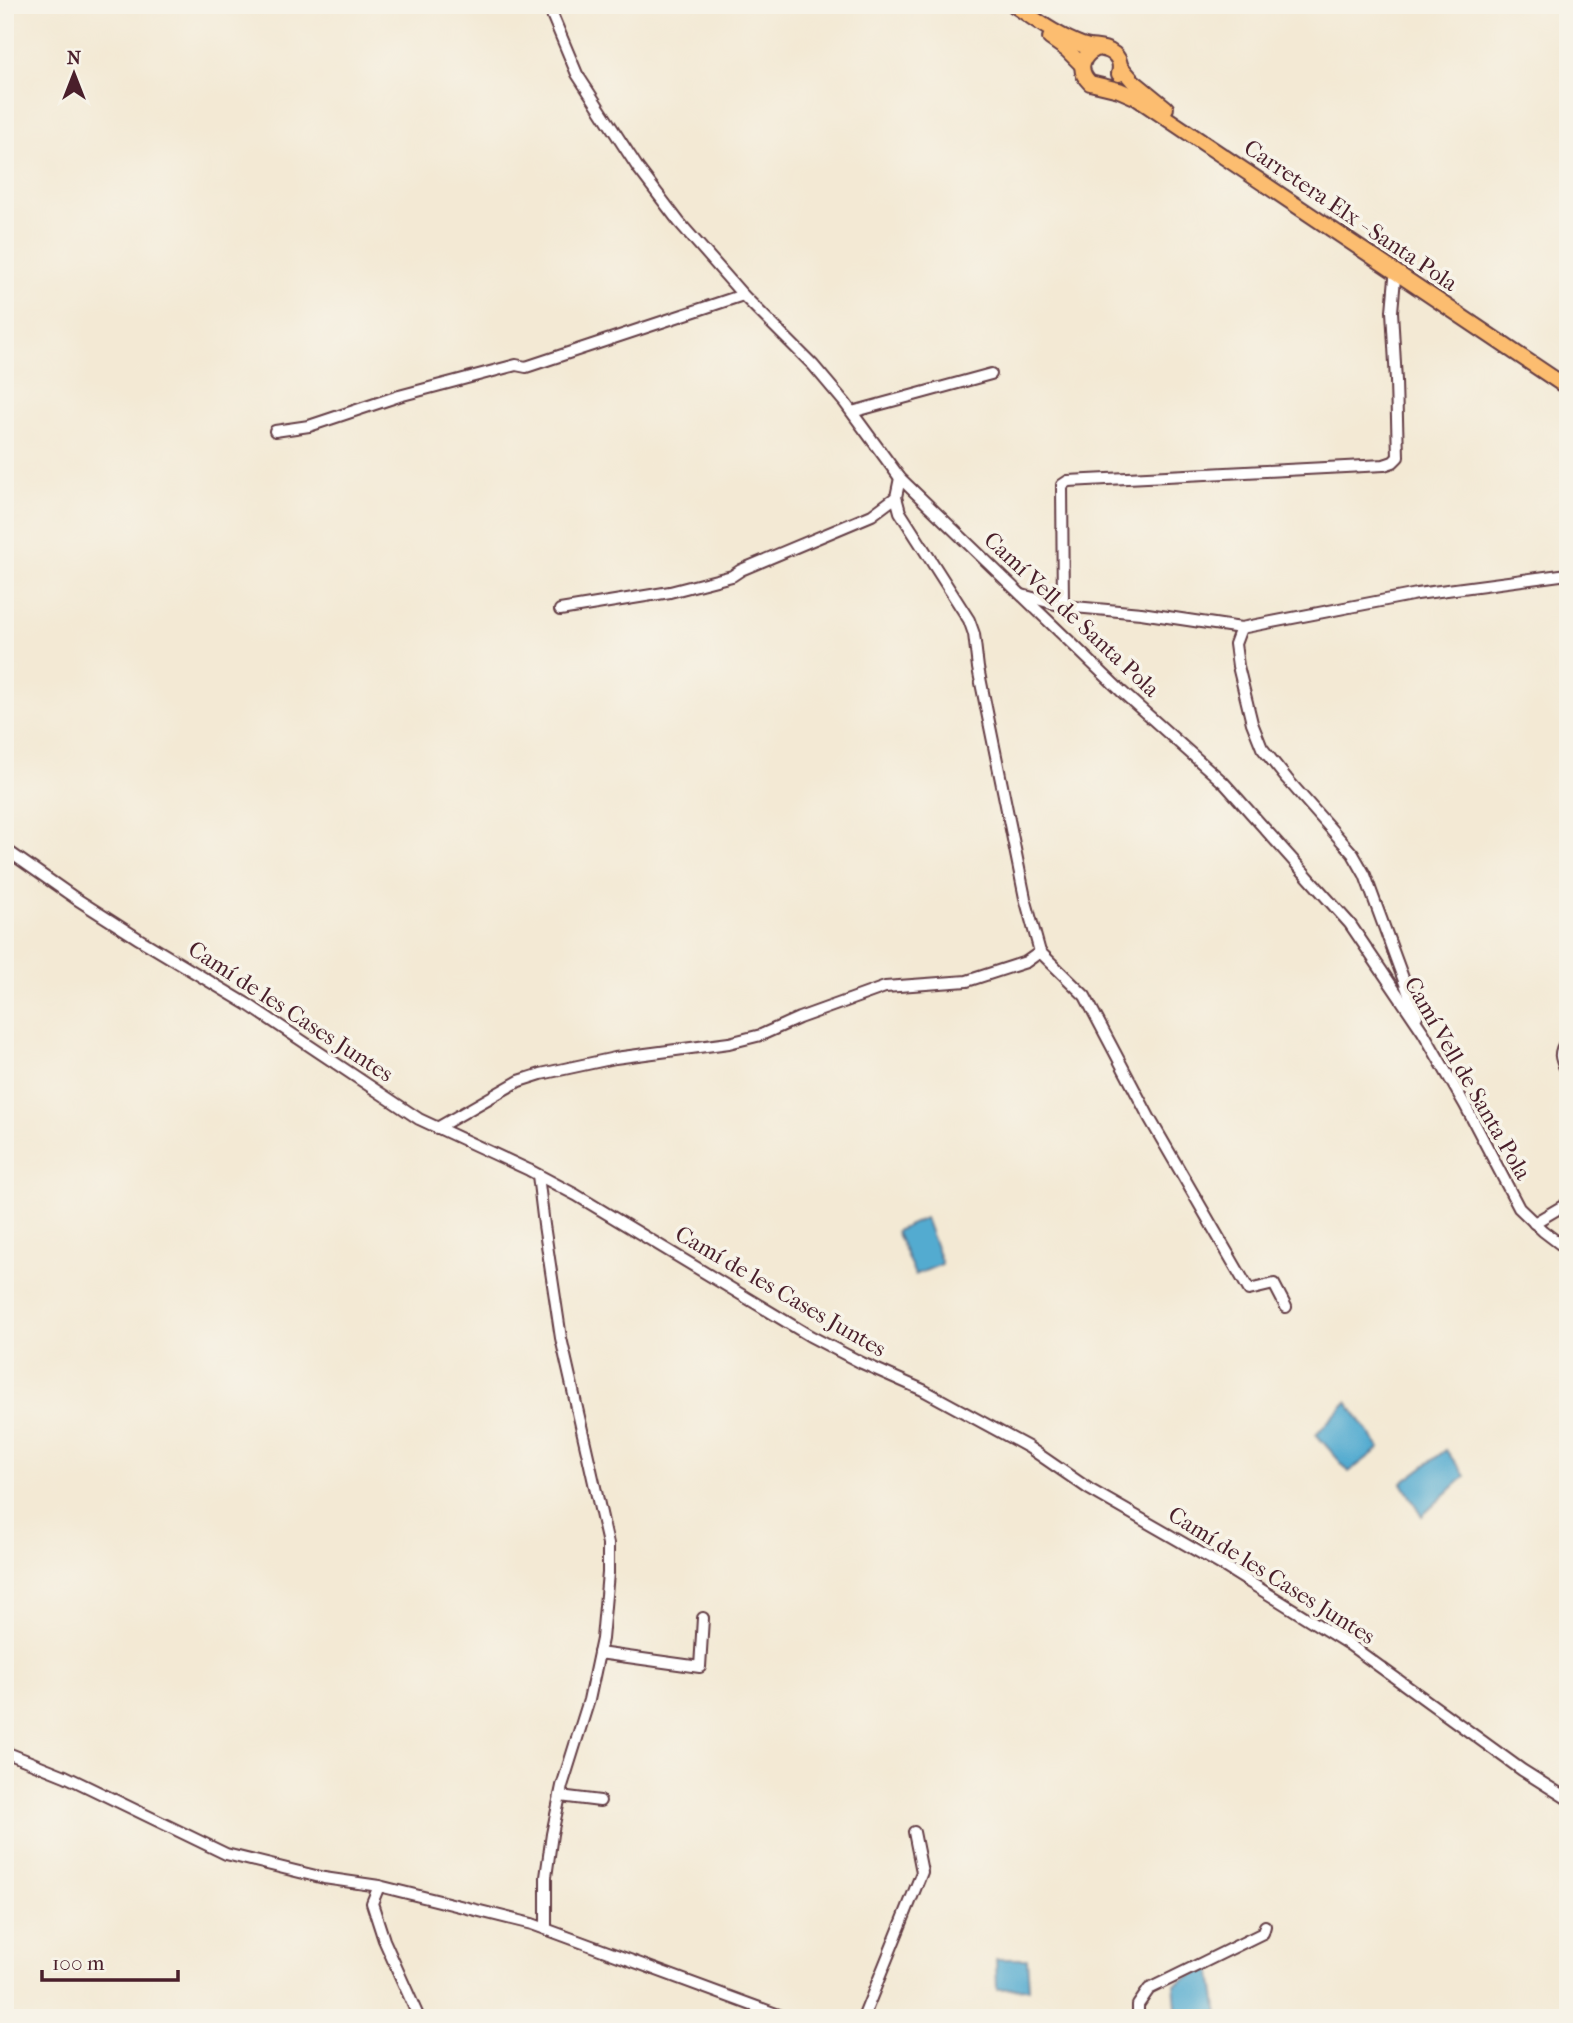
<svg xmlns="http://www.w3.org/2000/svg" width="1573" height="2023" viewBox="0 0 1573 2023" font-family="'IM FELL French Canon',serif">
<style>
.water{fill:#53abd0;stroke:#4e657e;stroke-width:2}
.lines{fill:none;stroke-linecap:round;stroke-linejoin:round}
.minor-casing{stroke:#633d44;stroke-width:14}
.major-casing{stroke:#633d44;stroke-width:18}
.minor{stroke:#fff;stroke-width:10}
.major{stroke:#fcbd6f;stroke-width:14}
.labels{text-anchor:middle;stroke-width:7;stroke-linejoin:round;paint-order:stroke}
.street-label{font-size:23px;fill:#4a1f2b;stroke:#f7f3e8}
</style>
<rect width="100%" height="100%" fill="#f7f3e8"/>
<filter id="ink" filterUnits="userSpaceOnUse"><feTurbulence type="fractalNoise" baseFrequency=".0143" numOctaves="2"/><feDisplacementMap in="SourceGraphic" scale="14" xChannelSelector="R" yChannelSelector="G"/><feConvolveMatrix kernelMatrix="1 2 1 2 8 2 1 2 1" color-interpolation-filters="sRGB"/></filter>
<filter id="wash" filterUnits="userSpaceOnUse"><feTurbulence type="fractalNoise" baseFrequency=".00686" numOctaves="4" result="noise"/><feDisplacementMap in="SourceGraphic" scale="28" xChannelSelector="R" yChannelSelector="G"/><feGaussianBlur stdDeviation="1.57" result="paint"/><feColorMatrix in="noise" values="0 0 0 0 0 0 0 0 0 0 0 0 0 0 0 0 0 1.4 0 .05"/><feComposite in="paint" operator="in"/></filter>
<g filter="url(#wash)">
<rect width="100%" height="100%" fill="#f3e9d4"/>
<!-- water -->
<g class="water">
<polygon points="925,1218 942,1264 915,1275 896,1231"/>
<polygon points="1347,1402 1380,1448 1349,1472 1316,1434"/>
<polygon points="1446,1450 1465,1476 1422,1516 1402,1483"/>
<polygon points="996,1959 1027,1959 1029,1988 997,1989"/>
<polygon points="1211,1967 1218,2015 1205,2018 1177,2018 1174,1984"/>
</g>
</g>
<g filter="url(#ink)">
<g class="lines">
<!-- minor casing -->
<g class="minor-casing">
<g id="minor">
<polyline points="548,5 577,74 638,168 679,222 743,295 813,365 845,403 900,478 1121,691 1224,783 1350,924 1423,1032 1465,1105 1519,1208 1543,1231 1568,1250"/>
<polyline points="852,412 991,374"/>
<polyline points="275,431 309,426 399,396 516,365 526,367 743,295"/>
<polyline points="900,478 896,497 900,512 969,620 974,634 978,668 1025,898 1040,952 1085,996 1150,1119 1249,1290 1274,1284 1286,1307"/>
<polyline points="1022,595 1063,606 1141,613 1241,628 1417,594 1568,574"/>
<polyline points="1063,606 1062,485 1068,481 1384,465 1393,462 1398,457 1396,381 1392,311 1395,278 1398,273"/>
<polyline points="560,610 670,592 732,576 741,570 872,515 896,497"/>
<polyline points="1241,628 1235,644 1238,666 1252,723 1262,748 1287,779 1353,854 1365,875 1417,1016"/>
<polyline points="5,849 75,898 139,939 247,1004 419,1119 529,1170 576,1195 810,1336 862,1363 923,1390 1028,1447 1089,1489 1225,1567 1350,1645 1522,1770 1568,1799"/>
<path d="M 1568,1038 C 1557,1054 1560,1058 1568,1074"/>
<polyline points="437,1128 519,1081 541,1074 615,1058 729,1043 761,1035 799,1018 885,987 967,981 1026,962 1040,952"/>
<polyline points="538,1175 544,1225 561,1338 608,1544 608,1573 602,1639 589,1700 562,1786 552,1834 546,1877 546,1929"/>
<polyline points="1534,1223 1568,1203"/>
<polyline points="599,1653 700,1667 703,1618"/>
<polyline points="5,1752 65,1776 226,1854 324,1878 379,1886 532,1924 787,2018"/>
<polyline points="560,1796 600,1801"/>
<polyline points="379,1886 372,1903 384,1940 419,2018"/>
<polyline points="863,2018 922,1872 914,1832"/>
<polyline points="1138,2018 1138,2005 1149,1989 1263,1933 1265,1926"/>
</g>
</g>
<!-- major casing -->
<g class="major-casing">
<g id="major">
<path d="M 1014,5 C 1036,20 1057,36 1082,45 C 1092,49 1105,46 1114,54 C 1120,59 1121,66 1119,74"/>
<polyline points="1050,38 1067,50 1082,65"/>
<path d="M 1096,49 C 1080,57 1078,71 1090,83 L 1119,90 L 1135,97 L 1568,388"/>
<polyline points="1121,67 1133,81 1166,108"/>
</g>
</g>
<!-- minor -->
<use href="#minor" class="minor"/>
<!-- major -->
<use href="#major" class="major"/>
</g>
</g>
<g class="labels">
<!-- street labels -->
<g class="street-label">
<text transform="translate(1351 215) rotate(34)" y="8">Carretera Elx - Santa Pola</text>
<text transform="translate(1072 614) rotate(43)" y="8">Camí Vell de Santa Pola</text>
<text transform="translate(291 1011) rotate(33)" y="8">Camí de les Cases Juntes</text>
<text transform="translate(1468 1078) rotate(60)" y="8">Camí Vell de Santa Pola</text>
<text transform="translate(781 1291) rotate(30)" y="8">Camí de les Cases Juntes</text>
<text transform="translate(1272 1575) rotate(32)" y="8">Camí de les Cases Juntes</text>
</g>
</g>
<!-- margin -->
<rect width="1573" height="2023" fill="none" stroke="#f7f3e8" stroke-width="28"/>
<!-- north arrow -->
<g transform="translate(74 74)" stroke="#f7f3e8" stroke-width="5" paint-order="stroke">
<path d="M0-5L12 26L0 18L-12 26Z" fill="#4a1f2b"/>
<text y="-10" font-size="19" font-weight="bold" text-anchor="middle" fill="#4a1f2b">N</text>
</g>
<!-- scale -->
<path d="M42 1970v10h136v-10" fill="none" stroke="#4a1f2b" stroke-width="3.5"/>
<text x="52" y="1970" font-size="21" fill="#4a1f2b" stroke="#f7f3e8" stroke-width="5" paint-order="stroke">100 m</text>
</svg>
